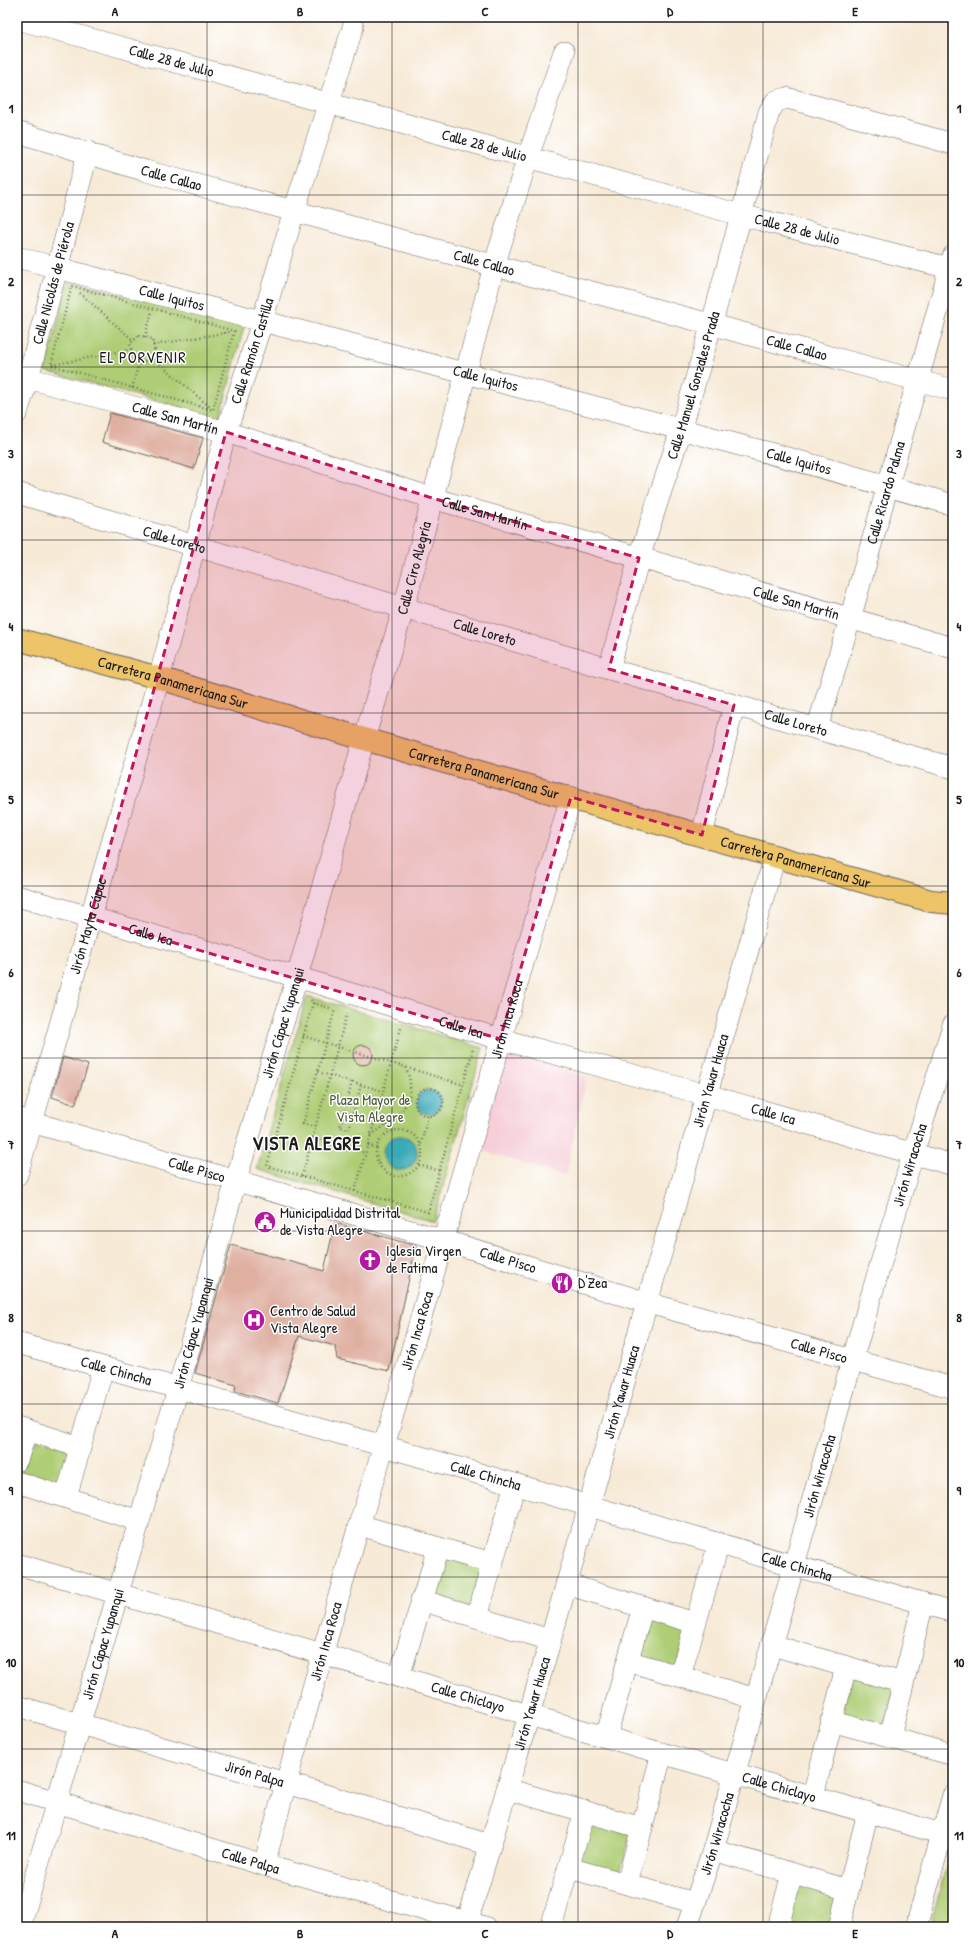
<svg xmlns="http://www.w3.org/2000/svg" width="970" height="1944" viewBox="0 0 970 1944" font-family="'Patrick Hand',sans-serif">
<style>
.built{fill:#f6cfd9}
.green{fill:#aecd75;stroke:#657448}
.water{fill:#3aa9b8;stroke:#2b626a}
.building{fill:#dfafa0}
.lines{fill:none;stroke-linecap:round;stroke-linejoin:round}
.minor-casing{stroke:#69645d;stroke-width:22}
.highway-casing{stroke:#69645d;stroke-width:24}
.path{stroke:#69645d;stroke-width:2.5;stroke-dasharray:1 3;stroke-linecap:butt}
.minor{stroke:#fff;stroke-width:21}
.highway{stroke:#eec469;stroke-width:22}
.marked{fill:#c2185b;fill-opacity:0.2;stroke:#c2185b;stroke-width:3;stroke-dasharray:8 5;stroke-linejoin:round}
.grid{fill:none;stroke:#1c1c1c;stroke-width:1;stroke-opacity:0.55}
.labels{text-anchor:middle;stroke-width:3;stroke-linejoin:round;paint-order:stroke}
.street-label{font-size:15px;fill:#1c1c1c;stroke:#fff}
.park-label{font-size:15px;fill:#4f5a3b;stroke:#fff}
.poi-label{font-size:15px;fill:#1c1c1c;stroke:#fff;text-anchor:start}
.neighbourhood-label{font-size:16px;letter-spacing:1px;fill:#1c1c1c;stroke:#fff}
.district-label{font-size:19px;font-weight:bold;letter-spacing:1px;fill:#1c1c1c;stroke:#fff}
.neatline{fill:none;stroke:#1c1c1c;stroke-width:1.5}
.grid-label{font-size:13px;text-anchor:middle;font-weight:bold;fill:#1c1c1c}
</style>
<rect width="100%" height="100%" fill="#fff"/>
<filter id="ink" filterUnits="userSpaceOnUse"><feTurbulence type="fractalNoise" baseFrequency=".025" numOctaves="2"/><feDisplacementMap in="SourceGraphic" scale="8" xChannelSelector="R" yChannelSelector="G"/><feConvolveMatrix kernelMatrix="1 2 1 2 8 2 1 2 1" color-interpolation-filters="sRGB"/></filter>
<filter id="wash" filterUnits="userSpaceOnUse"><feTurbulence type="fractalNoise" baseFrequency=".012" numOctaves="4" result="noise"/><feDisplacementMap in="SourceGraphic" scale="16" xChannelSelector="R" yChannelSelector="G"/><feGaussianBlur stdDeviation="0.9" result="paint"/><feColorMatrix in="noise" values="0 0 0 0 0 0 0 0 0 0 0 0 0 0 0 0 0 1.4 0 .05"/><feComposite in="paint" operator="in"/></filter>
<g filter="url(#wash)">
<rect width="100%" height="100%" fill="#f7ead7"/>
<!-- built -->
<polygon class="built" points="506,1049 587,1077 565,1177 477,1149"/>
<!-- green -->
<g class="green">
<polygon points="69,280 244,327 220,418 45,371"/>
<polygon points="307,996 483,1048 433,1221 257,1169"/>
<polygon points="31,1437 73,1450 60,1488 20,1477"/>
<polygon points="442,1557 481,1568 470,1607 430,1596"/>
<polygon points="645,1614 689,1627 676,1669 634,1655"/>
<polygon points="852,1672 896,1686 884,1728 840,1716"/>
<polygon points="587,1820 632,1833 619,1875 576,1863"/>
<polygon points="953,1840 953,1927 930,1927 953,1841"/>
<polygon points="796,1882 840,1895 833,1927 801,1927 785,1923"/>
</g>
<!-- water -->
<g class="water">
<circle cx="429" cy="1102" r="12"/>
<circle cx="400" cy="1153" r="17"/>
</g>
<g id="blocks">
<!-- building -->
<g class="building">
<polygon points="110,413 203,438 194,469 102,442"/>
<circle cx="363" cy="1055" r="10"/>
<polygon points="63,1057 88,1065 75,1105 52,1097"/>
<polygon points="335,1223 416,1246 389,1371 337,1359 335,1346 299,1336 278,1403 235,1391 236,1385 195,1373 231,1245 324,1271"/>
</g>
</g>
</g>
<g filter="url(#ink)">
<use href="#blocks" fill-opacity="0" stroke="#69645d" stroke-width="1"/>
<g class="lines">
<!-- minor casing -->
<g class="minor-casing">
<g id="minor">
<path id="s1" d="M 17,19 L 741,215 L 953,269"/>
<path id="s2" d="M 17,132 L 146,171 L 953,390"/>
<path id="s3" d="M 17,257 C 329,341 643,414 953,505"/>
<path id="s4" d="M 17,375 L 226,432 L 432,498 L 953,648"/>
<path id="s5" d="M 17,413 L 28,378 L 88,152"/>
<path id="s6" d="M 17,493 L 609,669 L 953,768"/>
<path id="s7" d="M 609,669 L 639,558 L 681,430 L 712,323 L 769,112 L 776,101 L 787,98 L 953,144"/>
<path id="s8" d="M 817,729 L 850,619 L 953,256"/>
<polyline points="702,835 734,705"/>
<path id="s9" d="M 17,896 L 297,977 L 500,1039 L 707,1095 L 953,1165"/>
<path id="s10" d="M 17,1118 L 443,1240 L 648,1303 L 953,1388"/>
<path id="s11" d="M 17,1175 L 159,678 L 226,432 L 262,322 L 294,211 L 353,27"/>
<path id="s12" d="M 17,1343 L 384,1446 L 953,1612"/>
<polyline points="17,1427 80,1447"/>
<polyline points="17,1460 27,1430"/>
<polyline points="17,1482 139,1521"/>
<polyline points="66,1497 103,1368"/>
<polyline points="359,1525 492,1563"/>
<path id="s13" d="M 17,1564 L 529,1715 L 942,1834"/>
<polyline points="566,1584 695,1623"/>
<polyline points="421,1600 550,1640"/>
<polyline points="477,1617 515,1484"/>
<polyline points="772,1645 903,1683"/>
<polyline points="628,1661 756,1699"/>
<polyline points="680,1676 719,1543"/>
<polyline points="399,1677 438,1548"/>
<path id="s14" d="M 17,1706 L 286,1783 L 490,1845"/>
<polyline points="831,1721 953,1755"/>
<polyline points="606,1737 643,1607"/>
<polyline points="890,1737 923,1603"/>
<polyline points="507,1789 642,1828"/>
<path id="s15" d="M 17,1790 L 264,1865 L 485,1927"/>
<polyline points="813,1796 846,1667"/>
<polyline points="713,1850 848,1890"/>
<path id="s16" d="M 264,1865 L 286,1783 L 359,1525 L 384,1446 L 571,797"/>
<polyline points="569,1868 695,1903"/>
<polyline points="627,1883 662,1753"/>
<path id="s17" d="M 20,1927 L 178,1389 L 236,1180 L 297,977 L 364,739 L 404,607 L 494,266 L 528,157 L 564,52"/>
<path id="s18" d="M 466,1927 L 529,1715 L 775,856"/>
<polyline points="551,1927 585,1811"/>
<path id="s19" d="M 687,1927 L 713,1850 L 852,1361 L 913,1154 L 953,1025"/>
<polyline points="778,1927 792,1874"/>
<polyline points="839,1927 868,1812"/>
<polyline points="916,1927 953,1795"/>
</g>
</g>
<!-- highway casing -->
<g class="highway-casing">
<g id="highway">
<path id="s20" d="M 17,639 L 159,678 L 364,739 L 931,901 L 953,903"/>
</g>
</g>
<!-- path -->
<g class="path">
<polygon points="72,286 234,331 213,410 51,365"/>
<polyline points="80,293 134,341"/>
<polygon points="139,335 152,339 155,352 145,361 134,357 130,344"/>
<polyline points="145,337 152,311"/>
<polyline points="153,345 229,332"/>
<polyline points="151,356 211,408"/>
<polyline points="52,365 132,349"/>
<polyline points="132,388 140,359"/>
<polyline points="311,1000 313,1003 330,1008"/>
<polyline points="313,1003 267,1166 428,1212 473,1049"/>
<polyline points="303,1036 464,1085"/>
<polyline points="318,1072 383,1091"/>
<polyline points="352,1082 340,1127 349,1129 361,1085"/>
<circle cx="429" cy="1102" r="14"/>
<polyline points="387,1125 390,1132"/>
<polyline points="315,1127 303,1124 335,1009"/>
<circle cx="399" cy="1153" r="23"/>
<path d="M 371,1135 C 397,1118 420,1103 406,1068"/>
<polyline points="312,1138 366,1153"/>
<polyline points="421,1144 428,1116"/>
<polyline points="368,1145 377,1148"/>
<polyline points="419,1165 440,1171"/>
<polyline points="302,1176 347,1013"/>
<polyline points="355,1191 401,1028"/>
</g>
<!-- minor -->
<use href="#minor" class="minor"/>
<!-- highway -->
<use href="#highway" class="highway"/>
</g>
</g>
<!-- marked area -->
<path class="marked" d="M 226,432 L 432,498 L 639,558 L 609,669 L 734,705 L 702,835 L 571,797 L 500,1039 L 90,918 Z"/>
<!-- grid -->
<path class="grid" d="M 207,17 L 207,1927M 392,17 L 392,1927M 578,17 L 578,1927M 763,17 L 763,1927M 17,195 L 953,195M 17,367 L 953,367M 17,540 L 953,540M 17,713 L 953,713M 17,886 L 953,886M 17,1058 L 953,1058M 17,1231 L 953,1231M 17,1404 L 953,1404M 17,1577 L 953,1577M 17,1749 L 953,1749"/>
<!-- icons -->
<defs>
<g id="civic-disc" transform="scale(1.15)"><circle r="9.5" fill="#b5179e" stroke="#fff"/><path d="M-.6-6.5H3V-4.5H.6V-3L4-1V1h2V6H-6V1h2V-1L-.6-3ZM-1.2 2.5V6h2.4V2.5Z" fill="#fff"/></g>
<g id="church-disc" transform="scale(1.15)"><circle r="9.5" fill="#b5179e" stroke="#fff"/><path d="M-1.2-6h2.4v3.5h3.3v2.4h-3.3V6h-2.4V-.1h-3.3v-2.4h3.3Z" fill="#fff"/></g>
<g id="restaurant-disc" transform="scale(1.15)"><circle r="9.5" fill="#b5179e" stroke="#fff"/><path d="M-5-6h1v4h1v-4h1v4h1v-4h1v5L-1.5 .5V6h-2V.5L-5-1ZM5-6V6H3V1.5H1.5Q1.5-4 5-6Z" fill="#fff"/></g>
<g id="hospital-disc" transform="scale(1.15)"><circle r="9.5" fill="#b5179e" stroke="#fff"/><path d="M-5-5h3v3.5h4V-5h3V5h-3V1.5h-4V5h-3Z" fill="#fff"/></g>
</defs>
<g fill-rule="evenodd">
<use href="#civic-disc" x="265" y="1222"/>
<use href="#church-disc" x="370" y="1260"/>
<use href="#restaurant-disc" x="562" y="1283"/>
<use href="#hospital-disc" x="254" y="1320"/>
</g>
<g class="labels">
<!-- street labels -->
<g class="street-label">
<text dy="5" stroke="none"><textPath href="#s1" startOffset="160">Calle 28 de Julio</textPath></text>
<text dy="5" stroke="none"><textPath href="#s1" startOffset="484">Calle 28 de Julio</textPath></text>
<text dy="5" stroke="none"><textPath href="#s2" startOffset="161">Calle Callao</textPath></text>
<text dy="5" stroke="none"><textPath href="#s1" startOffset="808">Calle 28 de Julio</textPath></text>
<text dy="5" stroke="none"><textPath href="#s2" startOffset="485">Calle Callao</textPath></text>
<text dy="5" stroke="none"><textPath href="#s5" startOffset="135">Calle Nicolás de Piérola</textPath></text>
<text dy="5" stroke="none"><textPath href="#s3" startOffset="160">Calle Iquitos</textPath></text>
<text dy="5" stroke="none"><textPath href="#s2" startOffset="809">Calle Callao</textPath></text>
<text dy="5" stroke="none"><textPath href="#s11" startOffset="857">Calle Ramón Castilla</textPath></text>
<text dy="5" stroke="none"><textPath href="#s3" startOffset="484">Calle Iquitos</textPath></text>
<text dy="5" stroke="none"><textPath href="#s7" startOffset="296">Calle Manuel Gonzales Prada</textPath></text>
<text dy="5" stroke="none"><textPath href="#s4" startOffset="164">Calle San Martín</textPath></text>
<text dy="5" stroke="none"><textPath href="#s3" startOffset="808">Calle Iquitos</textPath></text>
<text dy="5" stroke="none"><textPath href="#s8" startOffset="246">Calle Ricardo Palma</textPath></text>
<text dy="5" stroke="none"><textPath href="#s4" startOffset="488">Calle San Martín</textPath></text>
<text dy="5" stroke="none"><textPath href="#s6" startOffset="164">Calle Loreto</textPath></text>
<text dy="5" stroke="none"><textPath href="#s17" startOffset="1415">Calle Ciro Alegría</textPath></text>
<text dy="5" stroke="none"><textPath href="#s4" startOffset="812">Calle San Martín</textPath></text>
<text dy="5" stroke="none"><textPath href="#s6" startOffset="488">Calle Loreto</textPath></text>
<text dy="5" stroke="none"><textPath href="#s20" startOffset="162">Carretera Panamericana Sur</textPath></text>
<text dy="5" stroke="none"><textPath href="#s6" startOffset="812">Calle Loreto</textPath></text>
<text dy="5" stroke="none"><textPath href="#s20" startOffset="486">Carretera Panamericana Sur</textPath></text>
<text dy="5" stroke="none"><textPath href="#s20" startOffset="810">Carretera Panamericana Sur</textPath></text>
<text dy="5" stroke="none"><textPath href="#s11" startOffset="259">Jirón Mayta Cápac</textPath></text>
<text dy="5" stroke="none"><textPath href="#s9" startOffset="139">Calle Ica</textPath></text>
<text dy="5" stroke="none"><textPath href="#s16" startOffset="880">Jirón Inca Roca</textPath></text>
<text dy="5" stroke="none"><textPath href="#s17" startOffset="942">Jirón Cápac Yupanqui</textPath></text>
<text dy="5" stroke="none"><textPath href="#s9" startOffset="463">Calle Ica</textPath></text>
<text dy="5" stroke="none"><textPath href="#s18" startOffset="881">Jirón Yawar Huaca</textPath></text>
<text dy="5" stroke="none"><textPath href="#s9" startOffset="787">Calle Ica</textPath></text>
<text dy="5" stroke="none"><textPath href="#s19" startOffset="794">Jirón Wiracocha</textPath></text>
<text dy="5" stroke="none"><textPath href="#s10" startOffset="187">Calle Pisco</textPath></text>
<text dy="5" stroke="none"><textPath href="#s10" startOffset="511">Calle Pisco</textPath></text>
<text dy="5" stroke="none"><textPath href="#s16" startOffset="556">Jirón Inca Roca</textPath></text>
<text dy="5" stroke="none"><textPath href="#s17" startOffset="619">Jirón Cápac Yupanqui</textPath></text>
<text dy="5" stroke="none"><textPath href="#s10" startOffset="835">Calle Pisco</textPath></text>
<text dy="5" stroke="none"><textPath href="#s12" startOffset="103">Calle Chincha</textPath></text>
<text dy="5" stroke="none"><textPath href="#s18" startOffset="557">Jirón Yawar Huaca</textPath></text>
<text dy="5" stroke="none"><textPath href="#s12" startOffset="487">Calle Chincha</textPath></text>
<text dy="5" stroke="none"><textPath href="#s19" startOffset="470">Jirón Wiracocha</textPath></text>
<text dy="5" stroke="none"><textPath href="#s12" startOffset="811">Calle Chincha</textPath></text>
<text dy="5" stroke="none"><textPath href="#s16" startOffset="232">Jirón Inca Roca</textPath></text>
<text dy="5" stroke="none"><textPath href="#s17" startOffset="295">Jirón Cápac Yupanqui</textPath></text>
<text dy="5" stroke="none"><textPath href="#s13" startOffset="470">Calle Chiclayo</textPath></text>
<text dy="5" stroke="none"><textPath href="#s18" startOffset="233">Jirón Yawar Huaca</textPath></text>
<text dy="5" stroke="none"><textPath href="#s14" startOffset="247">Jirón Palpa</textPath></text>
<text dy="5" stroke="none"><textPath href="#s13" startOffset="794">Calle Chiclayo</textPath></text>
<text dy="5" stroke="none"><textPath href="#s19" startOffset="98">Jirón Wiracocha</textPath></text>
<text dy="5" stroke="none"><textPath href="#s15" startOffset="244">Calle Palpa</textPath></text>
</g>
<!-- park labels -->
<g class="park-label">
<text x="370" y="1105">Plaza Mayor de<tspan x="370" dy="17">Vista Alegre</tspan></text>
</g>
<!-- poi labels -->
<g class="poi-label">
<text x="280" y="1218">Municipalidad Distrital<tspan x="280" dy="17">de Vista Alegre</tspan></text>
<text x="386" y="1256">Iglesia Virgen<tspan x="386" dy="17">de Fatima</tspan></text>
<text x="578" y="1288">D'Zea</text>
<text x="270" y="1316">Centro de Salud<tspan x="270" dy="17">Vista Alegre</tspan></text>
</g>
<!-- neighbourhood labels -->
<g class="neighbourhood-label">
<text x="143" y="363">EL PORVENIR</text>
</g>
<!-- district labels -->
<g class="district-label">
<text x="307" y="1150">VISTA ALEGRE</text>
</g>
</g>
<!-- margin -->
<rect width="970" height="1944" fill="none" stroke="#fff" stroke-width="44"/>
<rect x="22" y="22" width="926" height="1900" class="neatline"/>
<g class="grid-label">
<text x="115" y="16">A</text>
<text x="300" y="16">B</text>
<text x="485" y="16">C</text>
<text x="670" y="16">D</text>
<text x="855" y="16">E</text>
<text x="11" y="113">1</text>
<text x="959" y="113">1</text>
<text x="11" y="286">2</text>
<text x="959" y="286">2</text>
<text x="11" y="458">3</text>
<text x="959" y="458">3</text>
<text x="11" y="631">4</text>
<text x="959" y="631">4</text>
<text x="11" y="804">5</text>
<text x="959" y="804">5</text>
<text x="11" y="977">6</text>
<text x="959" y="977">6</text>
<text x="11" y="1149">7</text>
<text x="959" y="1149">7</text>
<text x="11" y="1322">8</text>
<text x="959" y="1322">8</text>
<text x="11" y="1495">9</text>
<text x="959" y="1495">9</text>
<text x="11" y="1667">10</text>
<text x="959" y="1667">10</text>
<text x="11" y="1840">11</text>
<text x="959" y="1840">11</text>
<text x="115" y="1938">A</text>
<text x="300" y="1938">B</text>
<text x="485" y="1938">C</text>
<text x="670" y="1938">D</text>
<text x="855" y="1938">E</text>
</g>
</svg>
